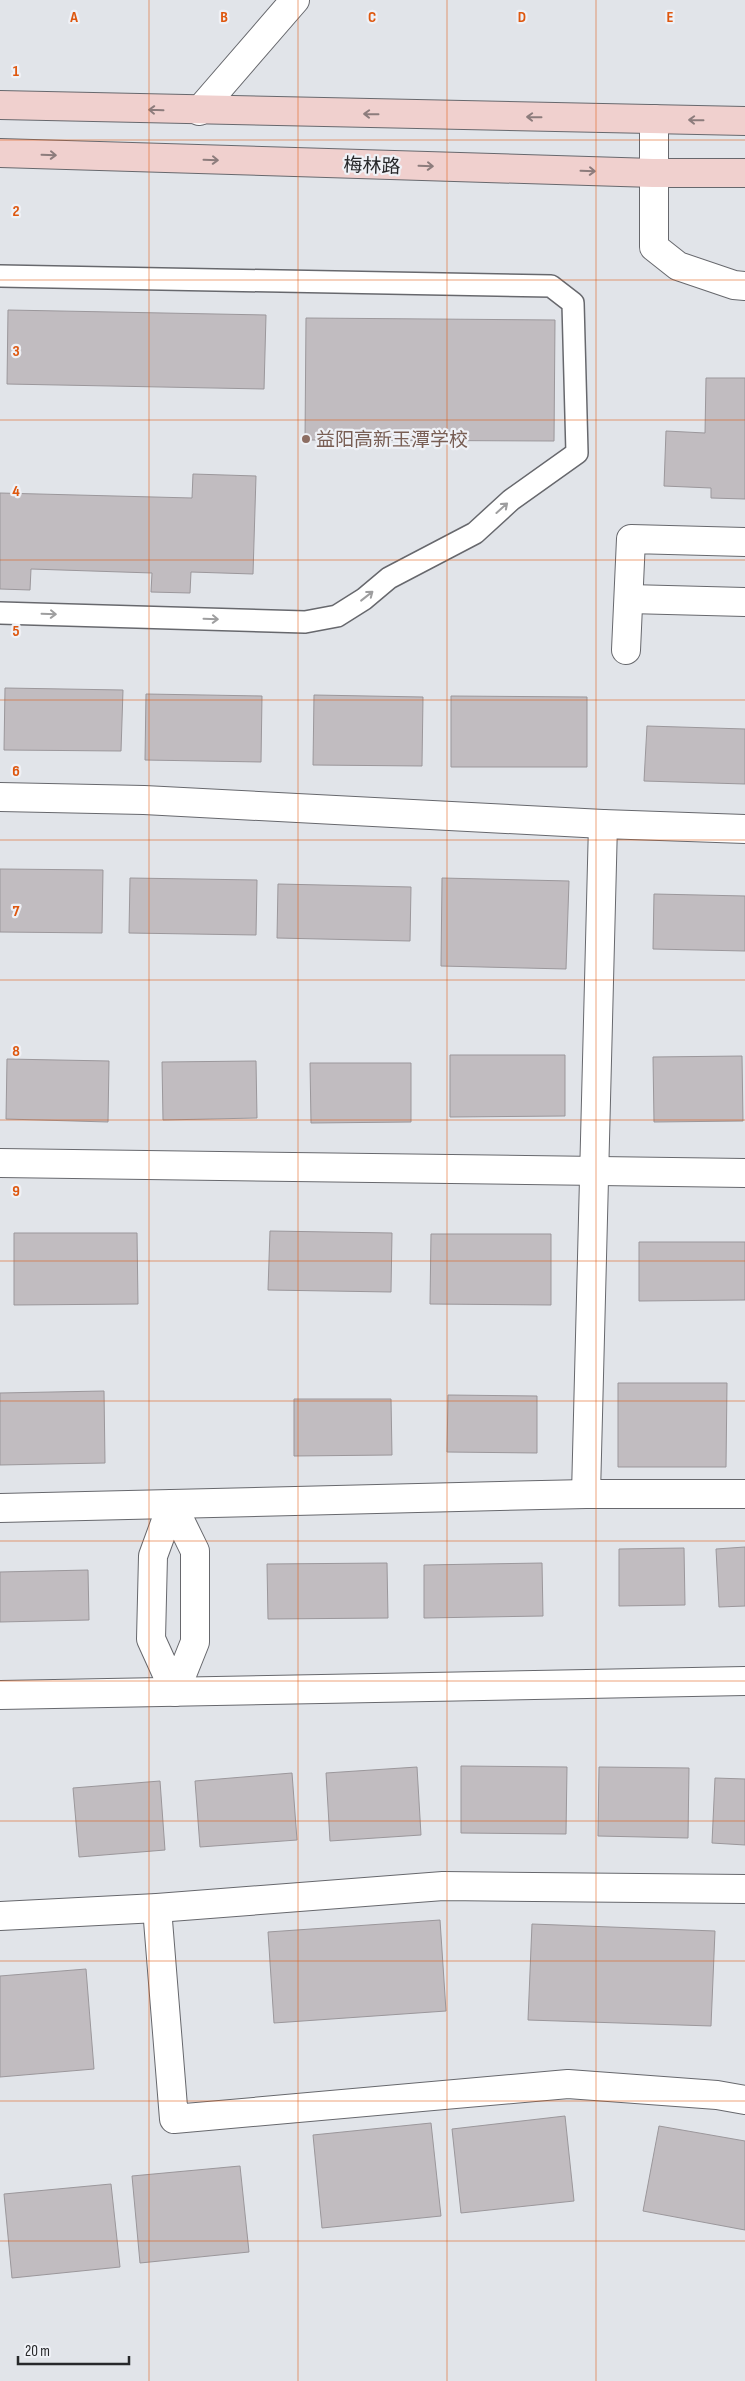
<svg xmlns="http://www.w3.org/2000/svg" width="745" height="2381" viewBox="0 0 745 2381" font-family="'Sofia Sans Condensed','Noto Sans SC',sans-serif">
<style>
.building{fill:#c1bcc0;stroke:#9b979b}
.lines{fill:none;stroke-linecap:round;stroke-linejoin:round}
.lane-casing{stroke:#67686d;stroke-width:24}
.street-casing{stroke:#67686d;stroke-width:30}
.secondary-casing{stroke:#67686d;stroke-width:30}
.lane{stroke:#fff;stroke-width:21}
.street{stroke:#fff;stroke-width:28}
.secondary{stroke:#f0d0ce;stroke-width:28}
.oneway{stroke:#8c7c7c}
.oneway2{stroke:#9e9e9f}
.grid{fill:none;stroke:#de570e;stroke-width:1;stroke-opacity:0.55}
.education-dot{fill:#8d6e63;stroke:#eff1f6;stroke-width:2}
.labels{text-anchor:middle;stroke-width:4.5;stroke-linejoin:round;paint-order:stroke}
.street-label{font-size:19px;fill:#27282a;stroke:#eff1f6}
.education-label{font-size:19px;fill:#785e54;stroke:#eff1f6;text-anchor:start}
.grid-label{font-size:16px;text-anchor:middle;font-weight:bold;fill:#de570e;stroke:#eff1f6;stroke-width:4.5;stroke-linejoin:round;paint-order:stroke}
</style>
<rect width="100%" height="100%" fill="#e1e4e9"/>
<!-- building -->
<g class="building">
<polygon points="8,310 266,315 264,389 7,384"/>
<polygon points="306,318 555,320 554,441 305,440"/>
<polygon points="706,378 745,378 745,499 711,498 711,488 664,486 666,431 705,433"/>
<polygon points="193,474 256,476 253,574 191,572 190,593 151,592 152,573 31,569 30,590 0,589 0,493 192,498"/>
<polygon points="5,688 123,690 121,751 4,750"/>
<polygon points="146,694 262,696 261,762 145,760"/>
<polygon points="314,695 423,697 422,766 313,765"/>
<polygon points="451,696 587,697 587,767 451,767"/>
<polygon points="647,726 745,729 745,784 644,781"/>
<polygon points="0,869 103,870 102,933 0,932"/>
<polygon points="130,878 257,880 256,935 129,933"/>
<polygon points="442,878 569,881 566,969 441,966"/>
<polygon points="278,884 411,887 410,941 277,938"/>
<polygon points="654,894 745,896 745,951 653,949"/>
<polygon points="450,1055 565,1055 565,1116 450,1117"/>
<polygon points="742,1056 743,1121 654,1122 653,1057"/>
<polygon points="7,1059 109,1061 108,1122 6,1119"/>
<polygon points="256,1061 257,1118 163,1120 162,1062"/>
<polygon points="310,1063 411,1063 411,1122 311,1123"/>
<polygon points="270,1231 392,1233 391,1292 268,1290"/>
<polygon points="14,1233 137,1233 138,1304 14,1305"/>
<polygon points="431,1234 551,1234 551,1305 430,1304"/>
<polygon points="639,1242 745,1242 745,1300 639,1301"/>
<polygon points="618,1383 727,1383 726,1467 618,1467"/>
<polygon points="104,1391 105,1463 0,1465 0,1393"/>
<polygon points="448,1395 537,1396 537,1453 447,1452"/>
<polygon points="294,1399 391,1399 392,1455 294,1456"/>
<polygon points="745,1547 745,1606 719,1607 716,1549"/>
<polygon points="684,1548 685,1605 619,1606 619,1549"/>
<polygon points="387,1563 388,1618 268,1619 267,1564"/>
<polygon points="542,1563 543,1616 424,1618 424,1565"/>
<polygon points="88,1570 89,1620 0,1622 0,1572"/>
<polygon points="461,1766 567,1767 566,1834 461,1833"/>
<polygon points="417,1767 421,1835 330,1841 326,1773"/>
<polygon points="599,1767 689,1768 688,1838 598,1836"/>
<polygon points="292,1773 297,1840 200,1847 195,1781"/>
<polygon points="715,1778 745,1779 745,1845 712,1843"/>
<polygon points="160,1781 165,1850 79,1857 73,1788"/>
<polygon points="440,1920 446,2011 274,2023 268,1932"/>
<polygon points="532,1924 715,1931 711,2026 528,2020"/>
<polygon points="86,1969 94,2069 0,2077 0,1976"/>
<polygon points="565,2116 574,2201 461,2213 452,2129"/>
<polygon points="431,2123 441,2216 322,2228 313,2135"/>
<polygon points="659,2126 745,2141 745,2230 643,2211"/>
<polygon points="240,2166 249,2252 140,2263 132,2176"/>
<polygon points="111,2184 120,2267 12,2278 4,2194"/>
</g>
<g class="lines">
<!-- lane casing -->
<g class="lane-casing">
<polyline id="lane" points="0,276 551,286 573,303 577,453 511,500 475,533 389,578 364,599 337,616 305,622 0,613"/>
</g>
<!-- street casing -->
<g class="street-casing">
<g id="street">
<polyline points="199,111 295,0"/>
<polyline points="654,119 654,247 678,266 734,285 745,286"/>
<polyline points="629,599 745,602"/>
<polyline points="626,650 631,539 745,542"/>
<polyline points="0,797 144,800 603,824"/>
<polyline points="0,1163 745,1173"/>
<polyline points="586,1494 603,824 745,829"/>
<polygon points="172,1504 195,1551 195,1642 175,1692 151,1639 153,1556"/>
<polyline points="0,1508 586,1494 745,1494"/>
<polyline points="0,1695 745,1681"/>
<polyline points="157,1908 174,2119 568,2084 717,2095 745,2100"/>
<polyline points="0,1916 157,1908 443,1886 745,1889"/>
</g>
</g>
<!-- secondary casing -->
<g class="secondary-casing">
<g id="secondary">
<polyline points="0,105 745,121"/>
<polyline points="0,153 653,173 745,173"/>
</g>
</g>
<!-- lane -->
<use href="#lane" class="lane"/>
<!-- street -->
<use href="#street" class="street"/>
<!-- secondary -->
<use href="#secondary" class="secondary"/>
</g>
<!-- one-way arrows -->
<defs><path id="oneway-shaft" d="M-6 0H5M1.5-3L5.5 0L1.5 3" fill="none" stroke-width="1.6" stroke-linecap="round" stroke-linejoin="round" transform="scale(1.25)"/></defs>
<g class="oneway">
<use href="#oneway-shaft" transform="translate(156 110) rotate(-178)"/>
<use href="#oneway-shaft" transform="translate(371 114) rotate(-179)"/>
<use href="#oneway-shaft" transform="translate(534 117) rotate(-179)"/>
<use href="#oneway-shaft" transform="translate(696 120) rotate(-179)"/>
<use href="#oneway-shaft" transform="translate(49 155) rotate(2)"/>
<use href="#oneway-shaft" transform="translate(211 160) rotate(2)"/>
<use href="#oneway-shaft" transform="translate(426 166) rotate(2)"/>
<use href="#oneway-shaft" transform="translate(588 171) rotate(2)"/>
</g>
<g class="oneway2">
<use href="#oneway-shaft" transform="translate(502 508) rotate(-42)"/>
<use href="#oneway-shaft" transform="translate(367 596) rotate(-38)"/>
<use href="#oneway-shaft" transform="translate(49 614) rotate(2)"/>
<use href="#oneway-shaft" transform="translate(211 619) rotate(2)"/>
</g>
<!-- grid -->
<path class="grid" d="M 149,0 L 149,2381M 298,0 L 298,2381M 447,0 L 447,2381M 596,0 L 596,2381M 0,140 L 745,140M 0,280 L 745,280M 0,420 L 745,420M 0,560 L 745,560M 0,700 L 745,700M 0,840 L 745,840M 0,980 L 745,980M 0,1120 L 745,1120M 0,1261 L 745,1261M 0,1401 L 745,1401M 0,1541 L 745,1541M 0,1681 L 745,1681M 0,1821 L 745,1821M 0,1961 L 745,1961M 0,2101 L 745,2101M 0,2241 L 745,2241"/>
<!-- markers -->
<circle class="education-dot" cx="306" cy="439" r="5"/>
<g class="labels">
<!-- street labels -->
<g class="street-label">
<text transform="translate(372 165) rotate(2)" y="7">梅林路</text>
</g>
<!-- education labels -->
<g class="education-label">
<text x="316" y="446">益阳高新玉潭学校</text>
</g>
</g>
<g class="grid-label">
<text x="74" y="22">A</text>
<text x="224" y="22">B</text>
<text x="372" y="22">C</text>
<text x="522" y="22">D</text>
<text x="670" y="22">E</text>
<text x="16" y="76">1</text>
<text x="16" y="216">2</text>
<text x="16" y="356">3</text>
<text x="16" y="496">4</text>
<text x="16" y="636">5</text>
<text x="16" y="776">6</text>
<text x="16" y="916">7</text>
<text x="16" y="1056">8</text>
<text x="16" y="1196">9</text>
</g>
<!-- scale -->
<path d="M18 2356v8h111v-8" fill="none" stroke="#27282a" stroke-width="2.5"/>
<text x="25" y="2356" font-size="15" fill="#27282a" stroke="#eff1f6" stroke-width="4" paint-order="stroke">20 m</text>
</svg>
